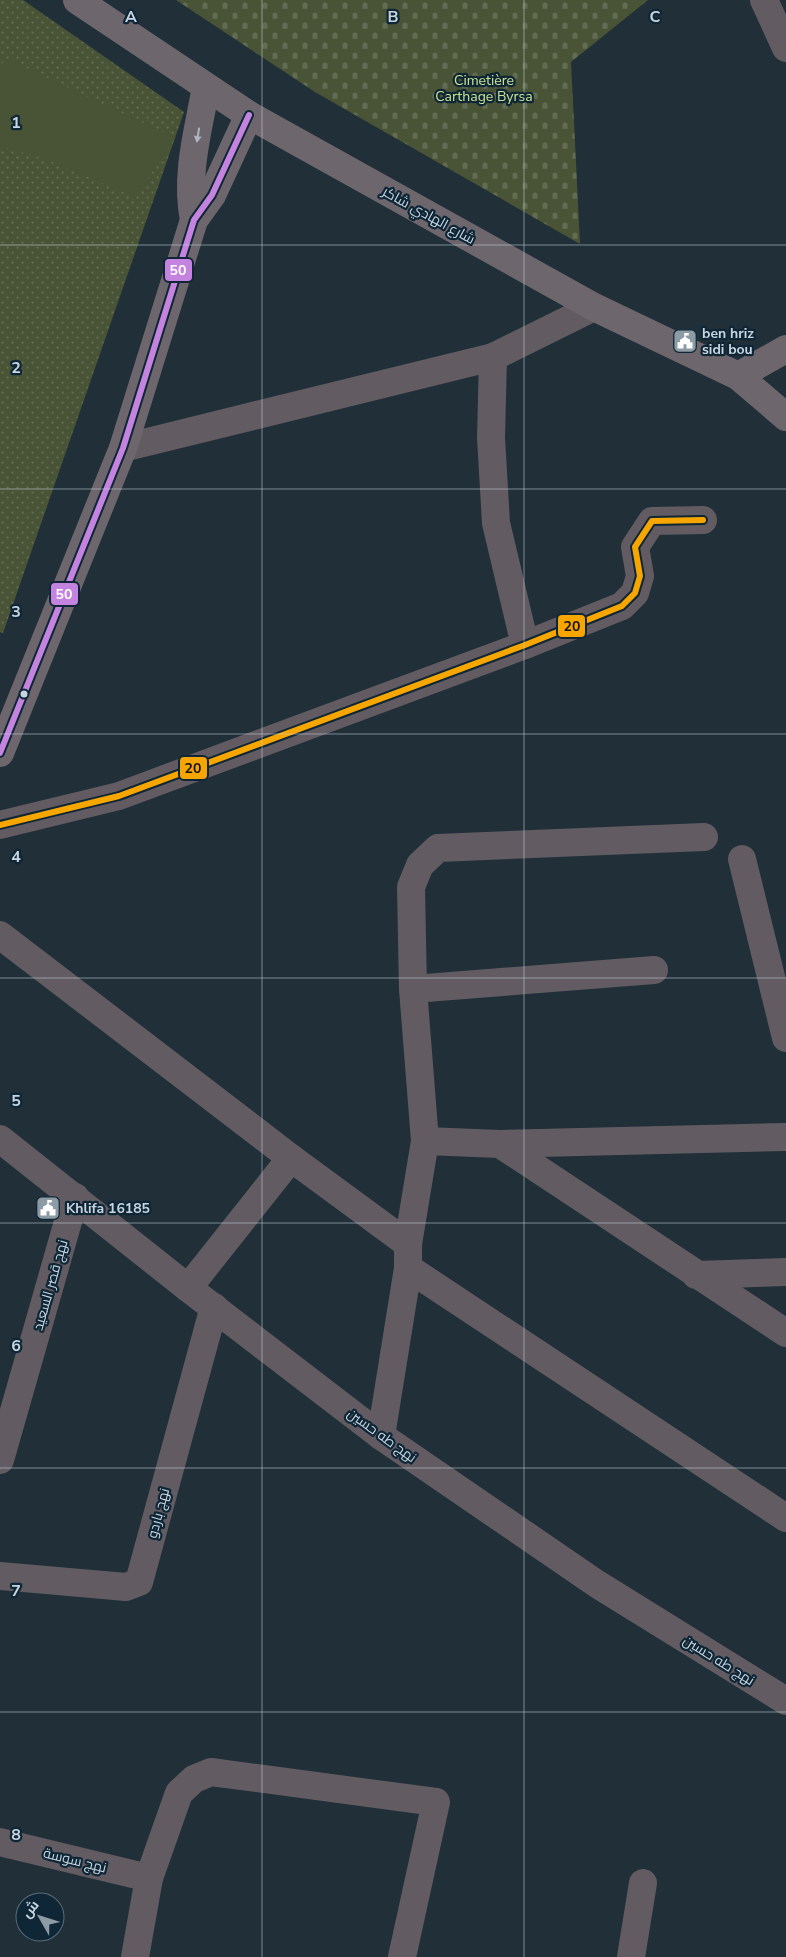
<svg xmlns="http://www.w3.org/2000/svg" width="786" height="1957" viewBox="0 0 786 1957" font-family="'Nunito Sans',Cairo,sans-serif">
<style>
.grass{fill:url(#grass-dots)}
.cemetery{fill:url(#cemetery-stones)}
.pitch{fill:#495436}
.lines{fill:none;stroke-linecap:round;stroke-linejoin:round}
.street{stroke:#625c62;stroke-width:28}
.secondary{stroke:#6e666d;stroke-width:28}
.bus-1-casing{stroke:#0e2636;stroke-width:10}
.bus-2-casing{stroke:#0e2636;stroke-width:10}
.bus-1{stroke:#c483df;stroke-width:6}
.bus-2{stroke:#f7a600;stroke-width:6}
.oneway{fill:#acb4be}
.grid{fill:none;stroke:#c7d5e0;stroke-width:1;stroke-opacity:0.55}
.bus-dot{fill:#c7d5e0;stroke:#0e2636;stroke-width:2}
.labels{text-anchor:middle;stroke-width:4.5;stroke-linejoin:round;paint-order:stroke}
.park-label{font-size:14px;fill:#c9e292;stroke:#0e2636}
.street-label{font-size:14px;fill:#c7d5e0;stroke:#0e2636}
.poi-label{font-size:14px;font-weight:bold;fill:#c7d5e0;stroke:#0e2636;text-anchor:start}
.grid-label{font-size:16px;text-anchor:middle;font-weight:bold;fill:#c7d5e0;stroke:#0e2636;stroke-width:4.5;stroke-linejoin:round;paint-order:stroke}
.line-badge{stroke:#0e2636;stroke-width:2}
.badge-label{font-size:14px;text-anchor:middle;font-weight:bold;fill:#fff}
.pale-badge-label{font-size:14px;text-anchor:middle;font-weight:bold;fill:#111}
</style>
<defs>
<pattern id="grass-dots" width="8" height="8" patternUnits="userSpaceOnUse" patternTransform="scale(1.25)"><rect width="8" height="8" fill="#495436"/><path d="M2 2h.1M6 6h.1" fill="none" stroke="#626c53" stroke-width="1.8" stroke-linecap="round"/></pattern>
<pattern id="cemetery-stones" width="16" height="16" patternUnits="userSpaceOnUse" patternTransform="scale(1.25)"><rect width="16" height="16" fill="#495436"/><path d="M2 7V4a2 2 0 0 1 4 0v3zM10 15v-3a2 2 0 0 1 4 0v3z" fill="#626c53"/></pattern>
</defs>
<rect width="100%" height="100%" fill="#212f38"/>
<!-- grass -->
<polygon class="grass" points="0,0 23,0 184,112 3,633 0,632"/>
<!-- cemetery -->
<polygon class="cemetery" points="176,0 648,0 571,62 580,244 315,92"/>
<!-- pitch -->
<polygon class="pitch" points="5,58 175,138 135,197 48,160 0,146 0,69"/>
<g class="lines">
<!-- street -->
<g class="street">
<polyline points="764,0 786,48"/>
<polyline points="493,357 491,438 496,523 525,645"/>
<polyline points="123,448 493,357 594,307"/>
<polyline points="0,825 119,796 525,645 622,606 635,593 640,576 635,547 652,521 703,520"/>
<polyline points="742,859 786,1038"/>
<polyline points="0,935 291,1158 408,1244"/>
<polyline points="413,989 654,970"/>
<polyline points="0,1139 188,1288 381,1436 597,1584 786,1701"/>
<polyline points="425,1141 500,1144 786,1137"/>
<polyline points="500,1144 786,1333"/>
<polyline points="408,1268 786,1518"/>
<polyline points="696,1275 786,1272"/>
<polyline points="188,1288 291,1158"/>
<polyline points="381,1436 408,1268 408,1244 425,1141 413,989 411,887 420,865 438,848 704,837"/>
<polyline points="0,1460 75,1197"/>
<polyline points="0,1576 126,1587 139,1582 214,1307"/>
<polyline points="0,1842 149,1878"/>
<polyline points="135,1957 149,1878 179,1793 194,1779 211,1772 436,1802 402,1957"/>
<polyline points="631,1957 643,1883"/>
</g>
<!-- secondary -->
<g class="secondary">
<polyline points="77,0 249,115 594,307 738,376 786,417"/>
<path d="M 194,220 C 185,176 198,131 206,87"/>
<polyline points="738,376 786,349"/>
<polyline points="0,753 123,448 194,220 212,195 249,115"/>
</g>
<!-- bus-1 casing -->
<g class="bus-1-casing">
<polyline id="bus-1" points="0,753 123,448 194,220 212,195 249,115"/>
</g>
<!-- bus-2 casing -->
<g class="bus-2-casing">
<polyline id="bus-2" points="0,825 119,796 525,645 622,606 635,593 640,576 635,547 652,521 703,520"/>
</g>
<!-- bus-1 -->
<use href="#bus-1" class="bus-1"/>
<!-- bus-2 -->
<use href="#bus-2" class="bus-2"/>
</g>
<!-- one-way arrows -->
<defs><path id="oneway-solid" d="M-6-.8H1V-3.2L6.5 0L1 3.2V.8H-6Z" transform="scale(1.25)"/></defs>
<use class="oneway" href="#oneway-solid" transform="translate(198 135) rotate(99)"/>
<!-- grid -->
<path class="grid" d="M 262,0 L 262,1957M 524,0 L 524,1957M 0,245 L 786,245M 0,489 L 786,489M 0,734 L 786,734M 0,978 L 786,978M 0,1223 L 786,1223M 0,1468 L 786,1468M 0,1712 L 786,1712"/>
<!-- icons -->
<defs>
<g id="civic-square" transform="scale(1.25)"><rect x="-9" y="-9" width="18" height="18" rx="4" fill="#8d9ba5" stroke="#0e2636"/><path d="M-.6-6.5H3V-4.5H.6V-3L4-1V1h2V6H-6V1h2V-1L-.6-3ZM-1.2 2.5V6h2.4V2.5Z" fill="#fff"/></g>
</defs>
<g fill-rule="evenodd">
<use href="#civic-square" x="685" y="341"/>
<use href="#civic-square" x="48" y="1208"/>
</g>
<!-- markers -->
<circle class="bus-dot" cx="24" cy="694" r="4.5"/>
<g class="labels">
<!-- park labels -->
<g class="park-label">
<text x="484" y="85">Cimetière<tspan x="484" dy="16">Carthage Byrsa</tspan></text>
</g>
<!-- street labels -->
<g class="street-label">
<text transform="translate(429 215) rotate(29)" y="5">شارع الهادي شاكر</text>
<text transform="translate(50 1285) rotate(-74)" y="5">نهج قصر السعيد</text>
<text transform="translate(382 1435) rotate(36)" y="5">نهج طه حسين</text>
<text transform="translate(158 1513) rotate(-75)" y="5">نهج باردو</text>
<text transform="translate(719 1660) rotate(32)" y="5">نهج طه حسين</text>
<text transform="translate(75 1860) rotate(14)" y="5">نهج سوسة</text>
</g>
<!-- poi labels -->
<g class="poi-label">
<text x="702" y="338">ben hriz<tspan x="702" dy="16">sidi bou</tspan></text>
<text x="66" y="1213">Khlifa 16185</text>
</g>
</g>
<g class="grid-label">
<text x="131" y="22">A</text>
<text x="393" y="22">B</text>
<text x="655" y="22">C</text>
<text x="16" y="128">1</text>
<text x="16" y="373">2</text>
<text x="16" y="617">3</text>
<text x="16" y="862">4</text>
<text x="16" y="1106">5</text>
<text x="16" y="1351">6</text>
<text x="16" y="1596">7</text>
<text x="16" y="1840">8</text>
</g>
<g class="line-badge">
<rect x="164" y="258" width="29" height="24" rx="5" fill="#c483df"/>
<rect x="50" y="582" width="29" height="24" rx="5" fill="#c483df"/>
<rect x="557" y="614" width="29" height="24" rx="5" fill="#f7a600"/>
<rect x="179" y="756" width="29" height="24" rx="5" fill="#f7a600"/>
</g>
<g class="badge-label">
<text x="178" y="275">50</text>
<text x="64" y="599">50</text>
</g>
<g class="pale-badge-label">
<text x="572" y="631">20</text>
<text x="193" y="773">20</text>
</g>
<!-- north arrow -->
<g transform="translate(40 1917) rotate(309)"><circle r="24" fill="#0e2636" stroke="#586c7a"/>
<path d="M0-4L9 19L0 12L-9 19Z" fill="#8d9ba5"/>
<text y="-8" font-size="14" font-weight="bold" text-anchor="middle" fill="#c7d5e0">ش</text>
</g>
</svg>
